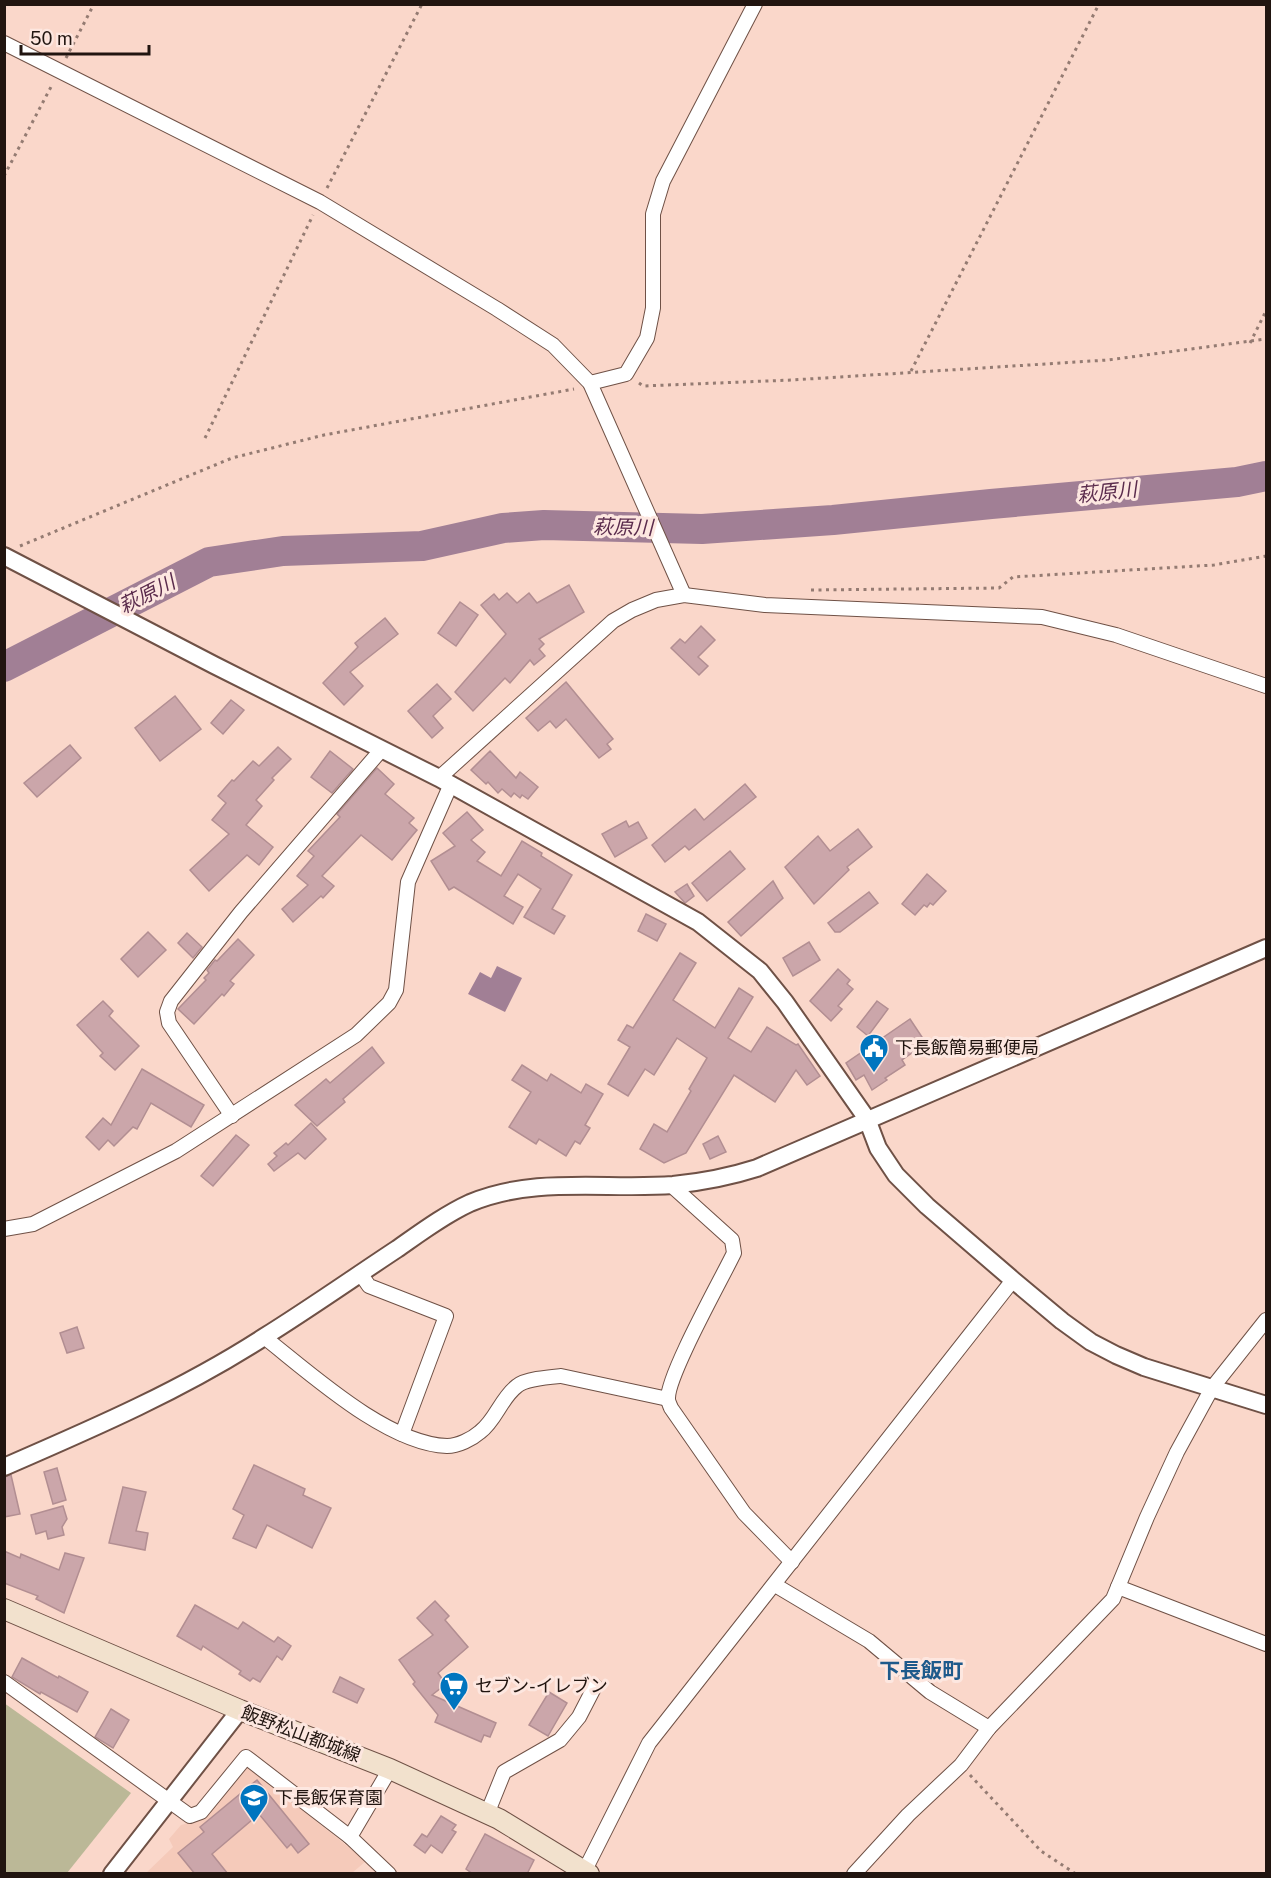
<svg xmlns="http://www.w3.org/2000/svg" width="1271" height="1878" viewBox="0 0 1271 1878" font-family="'Public Sans','Noto Sans JP',sans-serif">
<style>
.built{fill:#f5caba}
.green{fill:#bbb897}
.water{fill:#a17f95}
.lines{fill:none;stroke-linecap:round;stroke-linejoin:round}
.river{stroke:#a17f95;stroke-width:30}
.building{fill:#cba6aa;stroke:#b28e92;stroke-width:1.5}
.minor-casing{stroke:#6f5146;stroke-width:16}
.tertiary-casing{stroke:#6f5146;stroke-width:20}
.secondary-casing{stroke:#6f5146;stroke-width:22}
.path{stroke:#947b72;stroke-width:3;stroke-dasharray:3 4.5;stroke-linecap:butt}
.minor{stroke:#fff;stroke-width:14}
.tertiary{stroke:#fff;stroke-width:16}
.secondary{stroke:#f2e1cd;stroke-width:20}
.labels{text-anchor:middle;stroke-width:6;stroke-linejoin:round;paint-order:stroke}
.poi-label{font-size:18px;fill:#211510;stroke:#fde7e0;text-anchor:start}
.street-label{font-size:18px;fill:#211510;stroke:#fde7e0}
.water-label{font-size:20px;font-style:italic;fill:#5b2c4d;stroke:#fde7e0}
.quarter-label{font-size:21px;font-weight:bold;fill:#1e5a8b;stroke:#fde7e0}
</style>
<rect width="100%" height="100%" fill="#fad7ca"/>
<!-- built -->
<polygon class="built" points="243,1768 249,1768 366,1861 352,1873 145,1874 173,1847 169,1839 181,1825 199,1820"/>
<!-- green -->
<polygon class="green" points="4,1703 131,1793 67,1873 5,1873"/>
<!-- water -->
<polygon class="water" points="497,966 522,978 505,1012 468,994 480,972 491,978"/>
<g class="lines">
<!-- river -->
<polyline class="river" points="4,667 209,562 283,551 422,546 503,528 544,525 702,529 833,520 991,504 1237,482 1266,476"/>
</g>
<!-- building -->
<g class="building">
<polygon points="569,585 584,612 539,639 544,644 539,649 545,656 534,665 530,660 510,683 505,678 473,711 455,692 506,634 481,605 494,594 499,600 507,593 517,603 529,593 537,603"/>
<polygon points="460,602 478,615 456,646 438,633"/>
<polygon points="385,618 398,634 350,672 363,686 344,705 323,683 358,647 355,643"/>
<polygon points="701,626 715,640 698,657 708,666 699,675 671,648 680,639 685,643"/>
<polygon points="566,682 613,739 607,744 611,749 599,758 566,719 556,728 550,721 538,731 526,718"/>
<polygon points="437,684 451,699 433,716 443,728 432,738 408,711"/>
<polygon points="175,696 201,729 160,761 135,728"/>
<polygon points="231,700 244,710 223,734 211,723"/>
<polygon points="70,745 81,758 37,797 24,783"/>
<polygon points="278,747 291,759 272,778 274,780 256,800 262,806 246,825 273,847 259,865 247,855 209,891 190,870 229,834 212,820 226,803 218,796 232,780 234,781 253,761 259,766"/>
<polygon points="330,751 353,769 332,793 311,777"/>
<polygon points="490,751 516,778 520,772 538,787 528,799 522,795 520,798 514,793 511,797 502,789 498,793 488,782 486,784 471,770"/>
<polygon points="377,768 394,784 385,794 414,818 409,823 417,830 392,860 361,835 322,876 334,886 323,898 321,896 293,922 282,909 308,885 297,876 314,856 308,851 340,817 337,814"/>
<polygon points="745,784 756,797 689,850 685,846 665,862 652,845 695,809 704,820"/>
<polygon points="467,812 483,830 471,840 485,852 477,861 501,876 522,841 542,853 541,856 572,875 552,909 565,916 554,934 524,917 541,889 518,874 504,896 523,907 513,924 454,887 449,890 431,861 455,846 443,833"/>
<polygon points="626,821 629,827 638,822 647,838 615,857 602,834"/>
<polygon points="858,829 872,847 847,867 849,870 814,904 785,867 818,836 830,851"/>
<polygon points="730,851 745,869 707,901 692,883"/>
<polygon points="927,874 946,891 933,905 930,903 927,907 924,905 915,915 902,904"/>
<polygon points="773,881 783,898 741,936 728,922"/>
<polygon points="687,884 694,896 685,903 675,892"/>
<polygon points="869,892 878,903 840,932 835,932 828,923"/>
<polygon points="646,914 666,924 657,941 638,931"/>
<polygon points="148,932 166,950 138,977 121,959"/>
<polygon points="187,933 202,947 193,958 178,943"/>
<polygon points="238,939 254,955 230,981 234,984 224,996 222,994 194,1024 178,1009 206,980 204,978 209,973 207,970 215,960 217,961"/>
<polygon points="809,942 820,960 793,976 783,958"/>
<polygon points="680,953 696,963 673,1000 715,1028 739,988 753,997 728,1038 751,1052 767,1027 796,1045 798,1044 820,1076 807,1085 796,1070 775,1102 734,1075 686,1153 664,1163 640,1149 654,1124 667,1132 691,1091 689,1089 707,1058 677,1038 654,1075 645,1069 628,1096 608,1084 630,1047 618,1040 627,1025 633,1028"/>
<polygon points="838,969 850,980 847,984 853,989 838,1006 842,1009 831,1021 810,1001"/>
<polygon points="103,1001 113,1011 109,1016 139,1046 115,1070 100,1056 103,1053 77,1025"/>
<polygon points="877,1001 888,1009 868,1036 857,1027"/>
<polygon points="910,1019 926,1043 902,1060 905,1065 885,1078 887,1080 872,1090 864,1075 856,1080 846,1063"/>
<polygon points="372,1047 384,1063 343,1099 345,1102 317,1126 295,1105 326,1079 330,1083"/>
<polygon points="522,1065 547,1081 551,1074 581,1093 586,1084 603,1094 585,1125 590,1128 580,1144 575,1141 566,1156 539,1139 536,1144 509,1127 531,1092 512,1080"/>
<polygon points="142,1069 204,1105 191,1127 151,1103 137,1129 133,1127 114,1146 108,1140 99,1150 86,1137 103,1118 111,1125"/>
<polygon points="311,1123 326,1139 305,1159 298,1153 274,1171 268,1164 277,1156 274,1153 286,1143 288,1145"/>
<polygon points="236,1135 249,1145 213,1186 201,1176"/>
<polygon points="718,1136 726,1152 710,1159 703,1144"/>
<polygon points="77,1327 84,1348 67,1353 60,1333"/>
<polygon points="254,1465 305,1489 303,1495 331,1508 312,1548 267,1525 256,1548 233,1538 244,1515 233,1509"/>
<polygon points="57,1468 66,1500 53,1504 44,1472"/>
<polygon points="11,1475 20,1514 4,1517 4,1477"/>
<polygon points="123,1487 146,1492 136,1531 148,1533 145,1550 109,1543"/>
<polygon points="63,1506 67,1519 62,1527 64,1535 48,1539 46,1531 36,1534 31,1515"/>
<polygon points="4,1551 20,1558 21,1554 59,1570 65,1553 84,1558 64,1613 36,1599 38,1596 4,1583"/>
<polygon points="435,1601 449,1616 445,1620 468,1647 438,1673 446,1684 432,1695 496,1723 490,1737 484,1735 481,1742 435,1722 438,1715 413,1684 415,1682 399,1660 433,1635 417,1618"/>
<polygon points="195,1605 238,1629 243,1622 274,1642 278,1637 291,1646 282,1660 277,1656 260,1682 253,1678 250,1681 239,1674 241,1671 203,1646 201,1650 177,1636"/>
<polygon points="22,1658 58,1678 59,1676 88,1692 77,1712 41,1692 40,1694 12,1677"/>
<polygon points="340,1677 364,1689 357,1703 333,1692"/>
<polygon points="549,1692 567,1703 548,1736 529,1725"/>
<polygon points="111,1709 129,1720 113,1748 95,1737"/>
<polygon points="257,1780 309,1844 298,1853 291,1844 287,1848 259,1814 212,1854 228,1874 195,1874 178,1853 204,1832 200,1827"/>
<polygon points="441,1816 456,1825 452,1830 456,1832 442,1853 431,1845 425,1853 414,1845 422,1834 427,1837"/>
<polygon points="485,1834 534,1860 527,1874 473,1874 466,1869"/>
</g>
<g class="lines">
<!-- minor casing -->
<g class="minor-casing">
<g id="minor">
<polyline points="4,43 320,202 497,309 553,345 590,383 684,595"/>
<polyline points="590,383 626,374 647,338 653,308 653,214 663,181 755,4"/>
<polyline points="439,778 613,621 632,610 656,600 684,595 765,605 1042,617 1116,635 1266,686"/>
<polyline points="232,1116 169,1023 167,1012 171,1001 241,912 382,749"/>
<path d="M 671,1185 L 732,1240 L 734,1253 C 721,1280 667,1376 668,1399 C 668,1402 670,1405 671,1408 L 744,1513 L 792,1562"/>
<polyline points="4,1229 33,1224 176,1151 356,1035 389,1003 396,990 408,882 451,784"/>
<polyline points="360,1273 369,1286 446,1316 402,1434"/>
<path d="M 264,1337 C 310,1373 387,1444 447,1446 C 458,1446 472,1439 480,1432 C 496,1420 501,1398 517,1386 C 525,1379 550,1377 561,1376 L 668,1399"/>
<polyline points="775,1585 869,1641 930,1692 989,1728"/>
<polyline points="1118,1587 1266,1644"/>
<polyline points="4,1682 190,1816 201,1812 246,1757 350,1837 389,1874"/>
<polyline points="487,1814 504,1772 560,1740 579,1717 595,1686"/>
<polyline points="350,1837 390,1769"/>
<polyline points="585,1870 649,1743 1013,1280"/>
<polyline points="854,1874 908,1815 961,1765 989,1728 1113,1599 1147,1517 1177,1452 1212,1388 1266,1320"/>
</g>
</g>
<!-- tertiary casing -->
<g class="tertiary-casing">
<g id="tertiary">
<polyline points="4,556 214,665 439,778 698,922 760,971 785,1002 867,1119 878,1148 896,1175 927,1206 1013,1280 1062,1321 1091,1342 1116,1355 1144,1367 1266,1405"/>
<path d="M 4,1467 C 94,1428 182,1390 264,1337 C 309,1309 353,1278 397,1249 C 420,1233 444,1215 470,1203 C 533,1176 606,1190 673,1185 C 702,1182 729,1177 757,1168 L 1266,948"/>
<polyline points="112,1874 240,1710"/>
</g>
</g>
<!-- secondary casing -->
<g class="secondary-casing">
<polyline id="secondary" points="4,1609 240,1710 390,1769 499,1819 589,1874"/>
</g>
<!-- path -->
<g class="path">
<polyline points="66,58 94,4"/>
<polyline points="4,176 52,85"/>
<polyline points="327,188 422,4"/>
<polyline points="1250,343 1266,311"/>
<polyline points="911,371 1099,4"/>
<polyline points="639,383 643,386 792,380 1108,360 1266,339"/>
<polyline points="205,438 313,215"/>
<polyline points="20,546 232,458 324,435 574,389"/>
<polyline points="811,590 999,588 1013,577 1214,565 1266,556"/>
<polyline points="970,1775 1041,1851 1076,1874"/>
</g>
<!-- minor -->
<use href="#minor" class="minor"/>
<!-- tertiary -->
<use href="#tertiary" class="tertiary"/>
<!-- secondary -->
<use href="#secondary" class="secondary"/>
</g>
<!-- icons -->
<defs>
<g id="civic-pin" transform="scale(1.5)"><path d="M0 17L-7.5 6A9.5 9.5 0 1 1 7.5 6Z" fill="#0075bf" stroke="#fde7e0"/><path d="M-.6-6.5H3V-4.5H.6V-3L4-1V1h2V6H-6V1h2V-1L-.6-3ZM-1.2 2.5V6h2.4V2.5Z" fill="#fff"/></g>
<g id="supermarket-pin" transform="scale(1.5)"><path d="M0 17L-7.5 6A9.5 9.5 0 1 1 7.5 6Z" fill="#0075bf" stroke="#fde7e0"/><path d="M-6-5.5h2.5l.6 2H6L4.5 2H-2.5L-4.4-4H-6ZM-1.5 3.2a1.3 1.3 0 1 0 .1 0ZM3 3.2a1.3 1.3 0 1 0 .1 0Z" fill="#fff"/></g>
<g id="school-pin" transform="scale(1.5)"><path d="M0 17L-7.5 6A9.5 9.5 0 1 1 7.5 6Z" fill="#0075bf" stroke="#fde7e0"/><path d="M0-5L7-2L0 1L-7-2ZM-4 1L0 2.5L4 1V4Q0 6-4 4Z" fill="#fff"/></g>
</defs>
<g fill-rule="evenodd">
<use href="#civic-pin" x="874" y="1048"/>
<use href="#supermarket-pin" x="454" y="1686"/>
<use href="#school-pin" x="254" y="1798"/>
</g>
<g class="labels">
<!-- poi labels -->
<g class="poi-label">
<text x="895" y="1054">下長飯簡易郵便局</text>
<text x="475" y="1692">セブン-イレブン</text>
<text x="275" y="1804">下長飯保育園</text>
</g>
<!-- street labels -->
<g class="street-label">
<text transform="translate(301 1734) rotate(21)" y="6">飯野松山都城線</text>
</g>
<!-- water labels -->
<g class="water-label">
<text transform="translate(1107 492) rotate(-6)" y="7">萩原川</text>
<text transform="translate(623 527) rotate(1)" y="7">萩原川</text>
<text transform="translate(147 594) rotate(-27)" y="7">萩原川</text>
</g>
<!-- quarter labels -->
<g class="quarter-label">
<text x="921" y="1678">下長飯町</text>
</g>
</g>
<!-- border -->
<rect width="1271" height="1878" fill="none" stroke="#211510" stroke-width="12"/>
<!-- scale -->
<path d="M21 45v9h128v-9" fill="none" stroke="#211510" stroke-width="3"/>
<text x="30" y="45" font-size="18" fill="#211510" stroke="#fde7e0" stroke-width="4.5" paint-order="stroke">50 m</text>
</svg>
